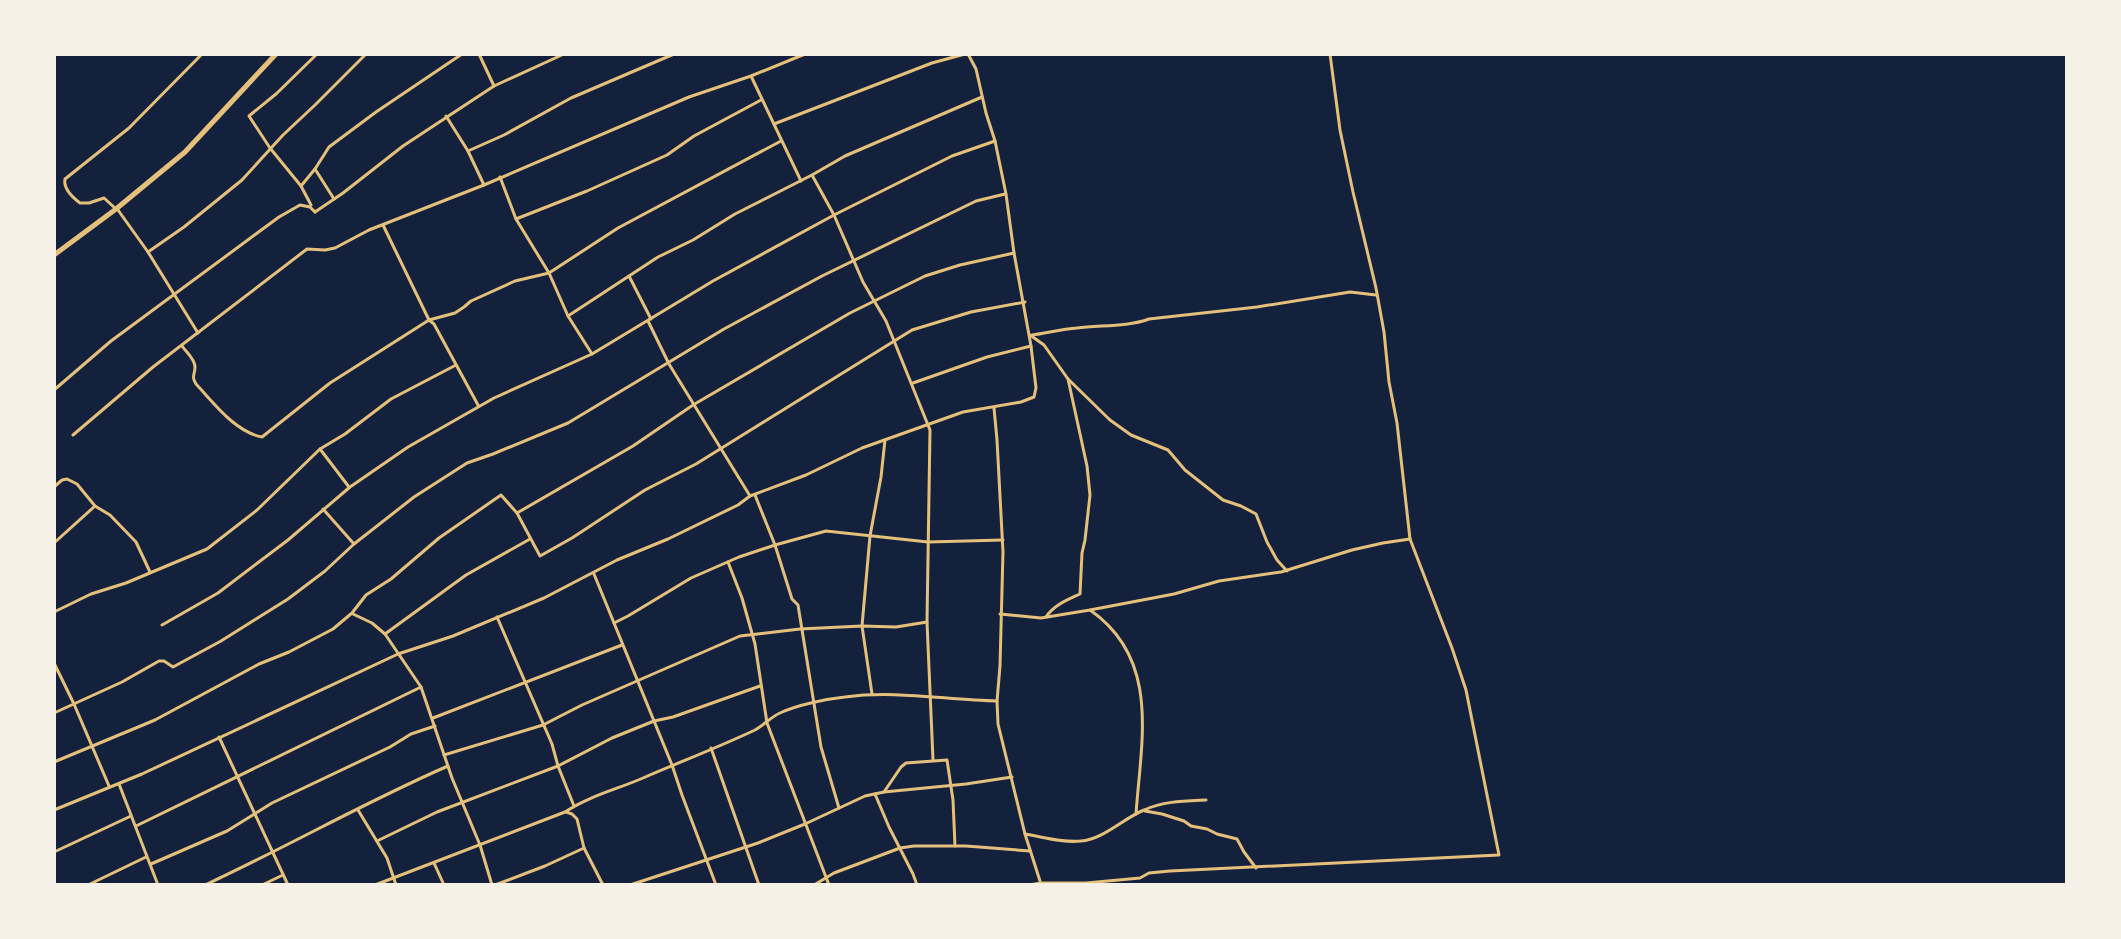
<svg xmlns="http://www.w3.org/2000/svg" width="2121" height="939" viewBox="0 0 2121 939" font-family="Raleway,sans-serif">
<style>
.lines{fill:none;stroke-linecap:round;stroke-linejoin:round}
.minor{stroke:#e5c07b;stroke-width:3}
.trunk{stroke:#e5c07b;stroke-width:5}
</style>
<rect width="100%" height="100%" fill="#14213d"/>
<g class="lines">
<!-- minor -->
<g class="minor">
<polyline points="479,54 494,86"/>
<polyline points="751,76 801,181"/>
<polyline points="446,116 468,151 484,185"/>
<polyline points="774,124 932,63 965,54"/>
<polyline points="468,151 504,135 571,98 674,54"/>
<polyline points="315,169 334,199"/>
<polyline points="812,175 834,215 863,282 886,321 930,430 927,622 933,760"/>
<polyline points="500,177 516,219 549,273 568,316 592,354"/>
<polyline points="301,186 315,169 329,147 376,112 462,54"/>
<polyline points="311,205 301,186 270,148 249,116 276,94 317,54"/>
<path d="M 116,209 L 104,198 L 89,203 L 80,203 C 72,197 63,189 65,179 L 129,128 L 202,54"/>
<polyline points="118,210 148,252 198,333"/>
<polyline points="315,212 343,193 403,146 494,86 564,54"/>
<polyline points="516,219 587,191 667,155 694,136 761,100"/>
<polyline points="383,225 429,320 434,324 478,405"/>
<polyline points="148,252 184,227 242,180 283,135 315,105 366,54"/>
<polyline points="629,276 651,319"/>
<polyline points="568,316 658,257 693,240 735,214 812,175 845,156 982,97"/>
<polyline points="648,321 669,364 750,496"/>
<polyline points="1030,335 1044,345 1068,379 1110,420 1131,435 1168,450 1185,470 1223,500 1241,506 1256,514 1267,542 1277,560 1287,571"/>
<path d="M 1032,335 C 1047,333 1062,329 1077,328 C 1101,325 1127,327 1149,319 L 1257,307 L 1350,292 L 1376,295"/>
<path d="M 182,346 C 186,352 195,359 195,367 C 195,375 191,376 196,384 C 214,403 235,432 262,437 L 330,383 L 429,320 L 455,313 L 464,307 L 471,301 L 515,281 L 549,273 L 618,228 L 781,141"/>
<polyline points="913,383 987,357 1031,346"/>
<polyline points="54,390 111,341 279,217 300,205 310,207 315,212"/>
<polyline points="994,408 997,440 1003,552 1000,666 997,701 998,724 1025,834 1040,881"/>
<polyline points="73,435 153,367 307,249 325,250 335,248 369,230 484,185 689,97 751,76 805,54"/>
<polyline points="320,449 349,487"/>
<polyline points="54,487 62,480 67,479 77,484 95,506 110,515 136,542 150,572"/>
<polyline points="755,495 775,545 792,599 798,605 821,747 839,808"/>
<polyline points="323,509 354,544"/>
<polyline points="517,513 633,446 693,405 850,313 925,276 960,265 1014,253"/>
<polyline points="54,543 95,506"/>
<polyline points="728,562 742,598 755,644 767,723 829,885"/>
<polyline points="594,574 672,765 682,795 716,885"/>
<path d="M 1090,610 C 1161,659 1141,741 1136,814"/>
<polyline points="54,612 91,594 126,583 207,549 257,510 320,449 345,434 391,399 456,365"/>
<polyline points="353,614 372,623 385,634 421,687 452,778 480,845 492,885"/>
<polyline points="1000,614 1041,618 1090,610 1174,594 1219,581 1281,572 1352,550 1383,543 1410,539"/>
<polyline points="497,617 552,744 558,766 574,806"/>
<path d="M 1046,617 C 1054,605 1067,600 1080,594 L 1082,553 L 1085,540 L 1090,495 L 1087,466 L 1068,379"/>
<polyline points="614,623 628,616 691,578 739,557 775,545 826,531 928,542 1003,540"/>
<polyline points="162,625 218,593 288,540 350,487 408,447 494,398 592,354 713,281 834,215 952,156 995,141"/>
<polyline points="385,634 466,575 530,539"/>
<polyline points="54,663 74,704 109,786"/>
<polyline points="872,694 862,626 870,536 881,477 885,440"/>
<polyline points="54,713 122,682 159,661 164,661 173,667 221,641 288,599 325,571 354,544 414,497 467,463 493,454 568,423 724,329 822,276 976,201 1005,194"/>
<polyline points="433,718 622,645"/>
<polyline points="219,737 288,885"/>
<polyline points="711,748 759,885"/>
<polyline points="444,755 543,725 582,705 740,636 800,629 862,626 896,627 927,622"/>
<polyline points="54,762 155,720 259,664 289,652 333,629 352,613 366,595 391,579 439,538 501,495 517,513 540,556 572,538 645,490 696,464 912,330 971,312 1025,302"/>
<polyline points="119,784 158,885"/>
<polyline points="884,792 901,767 906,763 947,760 953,800 955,846"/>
<polyline points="875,794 889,827 913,874 917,885"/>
<polyline points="54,810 142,774 398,654 453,636 544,598 617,560 668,539 738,505 750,496 806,475 862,448 963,412 1021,402 1034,397 1036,388 1031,346 1014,253 1006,194 995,141 986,113 976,69 968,54"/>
<polyline points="358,810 387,858 396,885"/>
<polyline points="1145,811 1162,814 1184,821 1191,826 1207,829 1217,834 1237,839 1244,852 1256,868"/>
<polyline points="566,812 572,814 577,819 584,848 603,885"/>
<polyline points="136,826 421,687"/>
<path d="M 1025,834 C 1043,837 1063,843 1081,841 C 1102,840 1124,818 1144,810 C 1164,801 1184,801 1206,800"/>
<polyline points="377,841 437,812 558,766 612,738 654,721 673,717 760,686"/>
<polyline points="54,852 131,816"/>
<polyline points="434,863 444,885"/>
<polyline points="151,864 227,831 272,803 390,747 411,734 435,726"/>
<polyline points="88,885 146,857"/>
<path d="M 205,885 C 287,847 365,802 448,766"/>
<polyline points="262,885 283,875"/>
<path d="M 375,885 L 565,812 C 589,796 618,789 643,778 C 680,762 719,747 755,730 C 764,725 771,717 780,713 C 797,705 826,699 845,697 C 896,690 946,700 997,701"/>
<polyline points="495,885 545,866 584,848"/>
<polyline points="630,885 758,843 805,824 865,796 884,792 966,784 1012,777"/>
<polyline points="814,885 834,873 900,848 914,846 966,846 1030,851"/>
<polyline points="1029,885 1041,883 1086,883 1140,878 1149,873 1170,871 1499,855 1466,690 1452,648 1410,539 1397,423 1389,382 1384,332 1376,288 1353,192 1340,130 1330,54"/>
</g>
<!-- trunk -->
<polyline class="trunk" points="54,255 116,209 185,152 276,54"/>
</g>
<!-- border -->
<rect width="2121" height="939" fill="none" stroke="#f6f1e7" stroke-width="112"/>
</svg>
